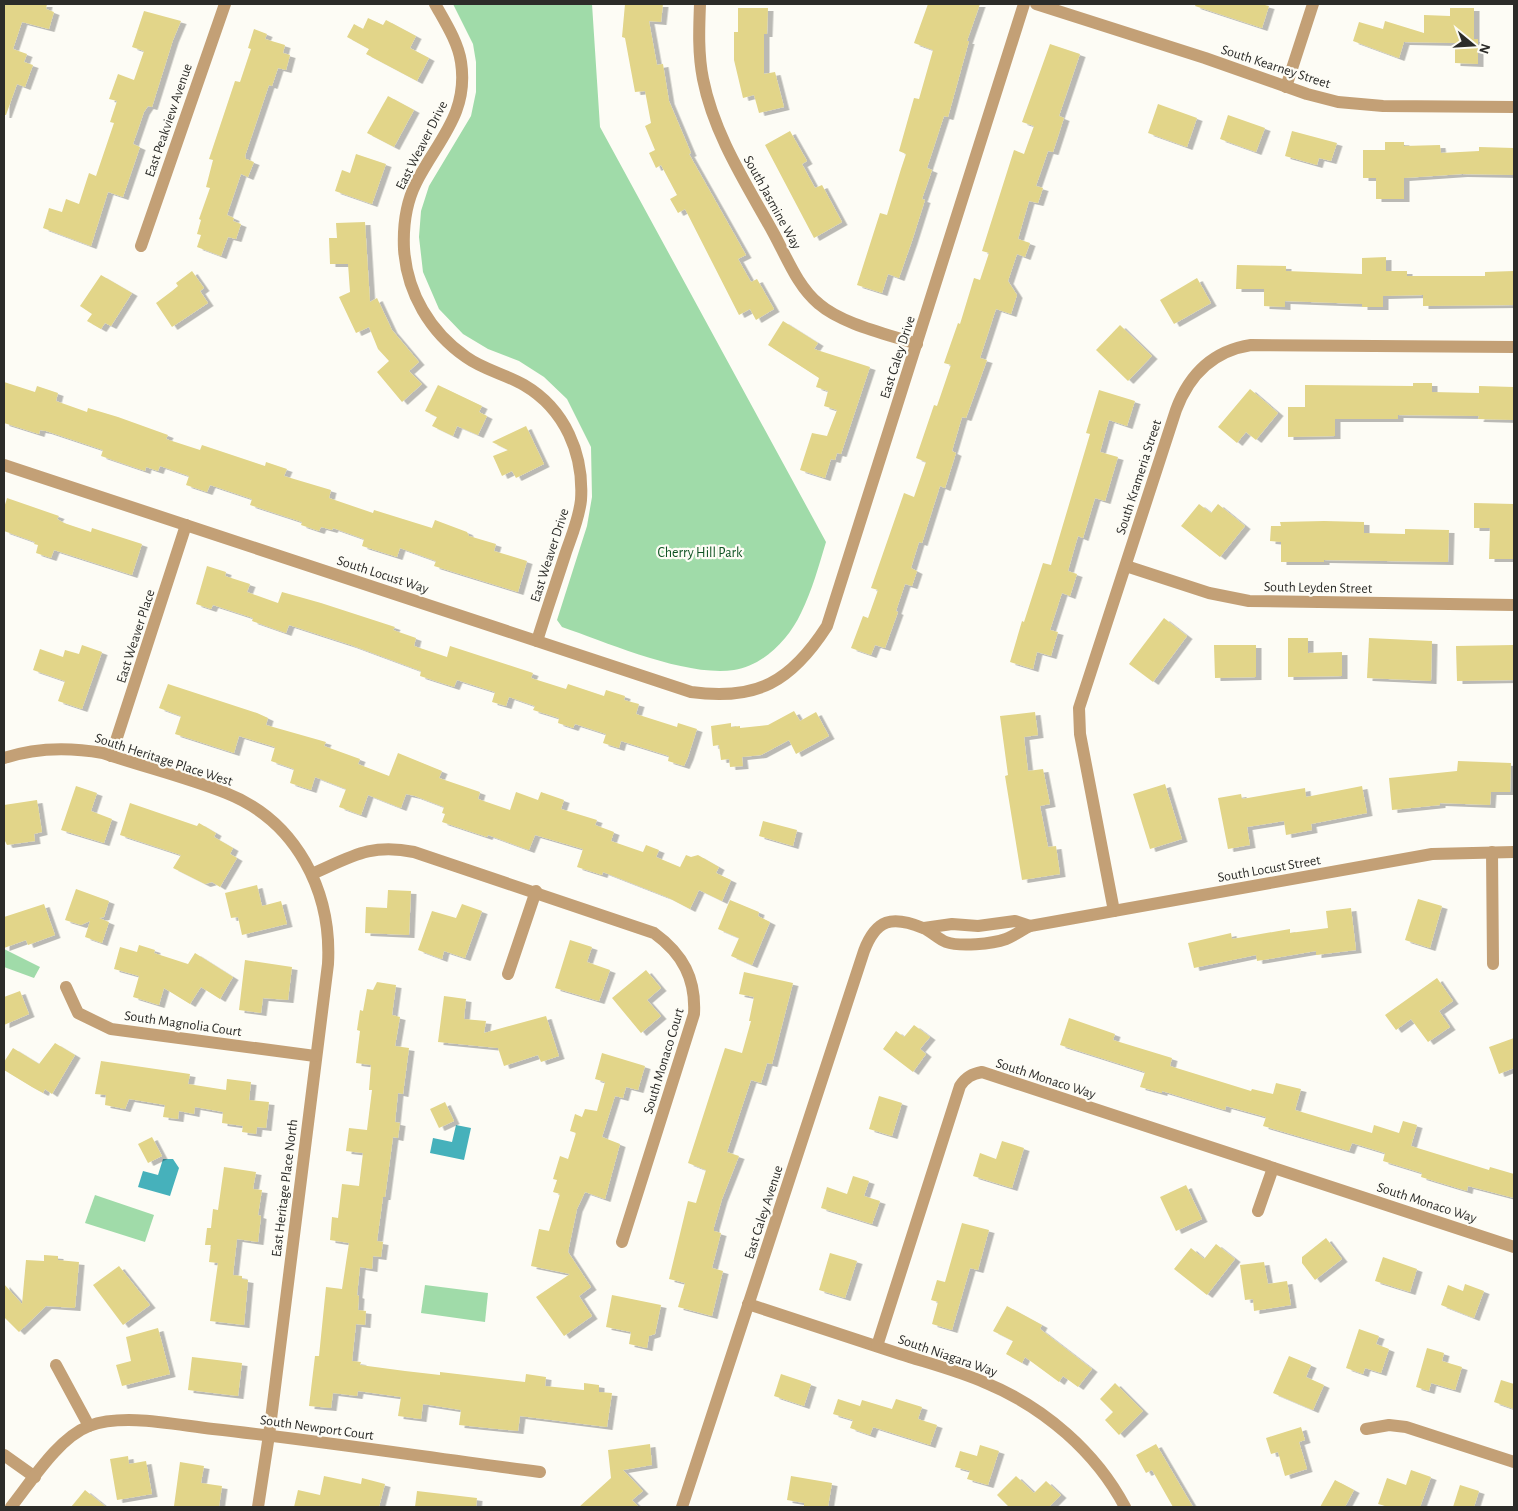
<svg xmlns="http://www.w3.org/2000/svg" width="1518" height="1511" viewBox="0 0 1518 1511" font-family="'Alegreya Sans',sans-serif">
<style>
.green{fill:#a0dba9}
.water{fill:#46b1bb}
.building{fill:#e2d589;filter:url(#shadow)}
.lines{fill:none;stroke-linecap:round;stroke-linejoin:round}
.minor{stroke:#c3a076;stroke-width:12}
.labels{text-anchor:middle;stroke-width:4.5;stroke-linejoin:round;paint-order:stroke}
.street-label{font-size:14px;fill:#2c2c29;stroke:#fdfcf5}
.park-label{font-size:14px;fill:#0e5222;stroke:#fdfcf5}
</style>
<defs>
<filter id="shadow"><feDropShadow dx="5.5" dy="3" stdDeviation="0" flood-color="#0004"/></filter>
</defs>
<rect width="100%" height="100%" fill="#fdfcf5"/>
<!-- green -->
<g class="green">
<path d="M 453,4 L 592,4 L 600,127 L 826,542 C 819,565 812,591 801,613 C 789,639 763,666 734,670 C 685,677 609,643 562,627 L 557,620 L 587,526 L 592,497 L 591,447 L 567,399 L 544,377 L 519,361 L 488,349 L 463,334 L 439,309 L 423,272 L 419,237 L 421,211 L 429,186 L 471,116 L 476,92 L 476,62 L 473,44 Z"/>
<polygon points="4,949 40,967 34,978 4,967"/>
<polygon points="95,1195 154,1215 145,1242 85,1223"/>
<polygon points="425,1285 488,1293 485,1322 421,1313"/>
</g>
<!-- water -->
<g class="water">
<polygon points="456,1125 471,1128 464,1160 430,1153 433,1138 452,1142"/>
<polygon points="163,1159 173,1159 179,1168 170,1196 138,1187 143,1171 158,1175"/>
</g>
<!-- building -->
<g class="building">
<polygon points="4,4 47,4 46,9 54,12 49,29 22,22 13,49 27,54 24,62 33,65 25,87 17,84 6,115 4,115"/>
<polygon points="625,4 663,4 661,22 649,21 657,65 663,64 669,101 691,153 689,154 746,255 738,259 751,282 757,279 774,309 756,320 750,309 739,315 685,209 678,213 670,199 677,195 661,165 656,168 649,153 655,150 645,126 651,123 645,91 635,92 625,38 622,37"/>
<polygon points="928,4 980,4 967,41 969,41 948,117 944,116 927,168 932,170 922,199 925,200 912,241 899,278 888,274 882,293 857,285 880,213 887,215 901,169 906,154 899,151 914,98 919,99 933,50 914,43"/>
<polygon points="1196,4 1261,4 1269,6 1262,28 1195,6"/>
<polygon points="738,8 768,8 767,34 764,34 764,74 775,72 784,107 759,113 754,95 743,98 734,60 734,32 738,32"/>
<polygon points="1450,8 1474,8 1474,39 1478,39 1478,64 1455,63 1455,43 1404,42 1399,58 1353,41 1359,22 1383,29 1385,21 1424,33 1424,15 1450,16"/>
<polygon points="144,11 181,21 173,40 152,107 148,106 144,112 133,144 140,147 123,197 108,192 91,246 43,228 49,208 62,212 66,199 79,204 89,173 96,176 114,123 110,122 117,101 109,99 118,74 134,80 144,51 132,47"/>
<polygon points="368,18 383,25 386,20 416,36 410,48 429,58 417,81 366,54 369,49 347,37 354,24 363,29"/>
<polygon points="254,29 267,34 265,39 285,45 283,53 290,55 286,70 278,68 272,86 269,85 245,156 246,159 254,162 248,177 241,174 227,215 234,218 233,221 241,224 236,239 228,237 221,256 197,247 201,235 197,234 201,220 199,219 210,188 206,187 213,160 209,159 235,81 240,82 251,49 248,48"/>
<polygon points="1050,44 1080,54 1059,116 1064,118 1053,152 1048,151 1036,186 1043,188 1038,203 1029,201 1018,239 1030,243 1025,257 1017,254 1008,281 1017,295 1011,314 996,309 980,358 987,360 966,418 962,417 952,451 956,453 945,488 940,486 922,543 919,542 911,568 917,571 912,586 905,584 896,611 898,612 885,648 875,645 871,655 851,648 863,616 868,618 878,590 871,588 904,493 914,497 926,462 916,458 934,405 937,406 951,365 944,363 958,323 960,324 974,278 980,280 989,253 982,251 1014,150 1024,154 1034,126 1022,122"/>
<polygon points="388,96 414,110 394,147 367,133"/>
<polygon points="1158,104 1197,118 1187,147 1148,133"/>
<polygon points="1228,115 1265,128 1256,152 1220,139"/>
<polygon points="790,131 807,161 802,164 815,188 822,185 842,222 814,238 765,145"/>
<polygon points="1292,131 1337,143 1331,161 1319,158 1317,165 1285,156"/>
<polygon points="1385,142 1404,142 1404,146 1440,145 1441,153 1479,151 1479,147 1514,148 1514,175 1462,174 1404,178 1404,199 1376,199 1376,178 1363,178 1363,150 1385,150"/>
<polygon points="356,154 386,164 372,204 335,191 342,170 350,173"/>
<polygon points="365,222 370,302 377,298 392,330 419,362 409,371 422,384 402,402 377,372 389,361 378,349 369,327 356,333 339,297 350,292 348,264 330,264 329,238 337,238 336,223"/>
<polygon points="1386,257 1386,271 1407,271 1407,276 1485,276 1485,272 1514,271 1514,305 1423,306 1423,295 1383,296 1383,307 1362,307 1362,304 1285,301 1285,307 1264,306 1264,289 1236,289 1237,265 1286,266 1286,271 1362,274 1362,258"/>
<polygon points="192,271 204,288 200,291 208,303 172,327 156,303 172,291 178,286 176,283"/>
<polygon points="101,275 132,293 111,326 105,323 101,329 87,321 92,314 80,306"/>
<polygon points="1197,278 1211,303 1174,324 1160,300"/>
<polygon points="783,321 818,343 814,349 870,367 841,454 837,453 835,460 831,459 825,478 800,470 812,433 827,436 837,410 824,406 828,391 816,387 819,378 768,345"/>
<polygon points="1120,325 1152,356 1128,381 1096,350"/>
<polygon points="4,382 35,392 37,386 58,393 56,401 87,412 88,408 118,417 168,435 166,439 200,450 202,445 265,466 266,462 287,469 284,476 331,490 329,498 373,513 374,510 432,528 435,520 467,532 469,536 496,544 494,551 527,561 518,592 434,566 436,561 400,548 397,557 362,546 364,539 333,528 332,530 321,527 319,531 301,525 302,522 250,505 252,499 210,485 207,492 186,485 189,476 160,466 158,471 146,467 145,471 101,456 103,450 46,431 40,430 39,434 4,423"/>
<polygon points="1413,383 1432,383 1432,392 1479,393 1479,386 1514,387 1514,420 1478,419 1479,416 1398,415 1398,419 1335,419 1335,436 1288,437 1288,407 1305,407 1305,385 1413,386"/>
<polygon points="438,385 482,406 479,412 487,416 478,435 457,426 453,436 432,426 437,417 425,411"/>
<polygon points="1250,389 1278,413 1256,440 1246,432 1237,443 1218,427"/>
<polygon points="1099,390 1135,401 1127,426 1109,420 1100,452 1118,457 1105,501 1095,498 1083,538 1078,536 1068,571 1077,574 1070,596 1062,593 1050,630 1058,632 1051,656 1037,652 1033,669 1010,662 1022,621 1024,622 1043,563 1051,565 1090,434 1086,433"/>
<polygon points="526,426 544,464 516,478 512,471 502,476 493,456 508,450 492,442"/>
<polygon points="7,498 59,516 57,519 64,523 91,532 92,528 142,544 132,575 54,550 51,558 36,553 38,545 34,544 35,542 4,531 4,508"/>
<polygon points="1474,503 1514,504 1513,559 1489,559 1490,528 1474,528"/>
<polygon points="1199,504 1211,513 1218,504 1245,526 1220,557 1181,526"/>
<polygon points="1324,521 1364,522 1364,533 1405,534 1405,529 1449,530 1448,562 1324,560 1324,562 1281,562 1281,542 1270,541 1271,526 1281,526 1280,522"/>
<polygon points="207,566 226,572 225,576 250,584 247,592 278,603 282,592 321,603 395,627 393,630 416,638 414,646 447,657 450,646 533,673 531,678 566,689 568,684 604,696 606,690 625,696 624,700 639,704 636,714 677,727 678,723 697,729 688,757 684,766 668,761 669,756 621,741 619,748 603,743 606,734 575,724 573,728 558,723 559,718 533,710 535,706 509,697 506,706 492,702 495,692 457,680 454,687 420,676 421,671 351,645 289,625 286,633 252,621 253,618 213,605 211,609 196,604"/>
<polygon points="1164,618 1187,636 1153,682 1129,664"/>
<polygon points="1288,638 1308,638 1308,653 1342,652 1342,676 1288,677"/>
<polygon points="1369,638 1432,641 1431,681 1367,678"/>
<polygon points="82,645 102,652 82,709 58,701 65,681 33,670 40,649 63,657 65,650 79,654"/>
<polygon points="1214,645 1256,645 1256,677 1215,678"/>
<polygon points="1513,645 1514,680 1457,681 1456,646"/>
<polygon points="168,684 257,713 268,718 266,725 326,742 324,746 360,759 358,764 389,776 398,753 442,771 439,778 480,792 478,799 510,810 516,792 538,800 541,792 564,800 561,809 597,820 595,825 614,832 611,841 643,852 646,845 659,850 656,857 680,867 686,855 691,857 698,855 719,867 716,873 731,880 722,901 699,890 690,909 667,897 603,872 602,875 577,867 583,849 535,835 529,850 488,835 487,837 442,822 445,814 442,813 444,807 415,796 406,794 401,808 368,795 361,815 339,807 346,789 315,777 311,790 290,783 294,769 271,761 275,747 239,736 234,753 175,734 181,716 159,708"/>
<polygon points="794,711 800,721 816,712 829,736 796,754 789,740 761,755 742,757 743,766 730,767 729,759 721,760 719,745 713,746 711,726 731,723 731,727 740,726 740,728 768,725"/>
<polygon points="1035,712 1038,735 1024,737 1028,771 1043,769 1050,804 1040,806 1048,847 1056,846 1060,874 1022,880 1005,776 1008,775 1000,716"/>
<polygon points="1458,761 1511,763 1510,792 1491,792 1490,805 1440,803 1440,805 1392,810 1389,778 1457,771"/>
<polygon points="1165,784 1182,839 1150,849 1133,794"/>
<polygon points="76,786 97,793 91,811 112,819 104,843 61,830"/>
<polygon points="1362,786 1367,813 1311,824 1312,830 1286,835 1284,821 1247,827 1250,845 1228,849 1218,798 1241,794 1242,799 1305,788 1306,797"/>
<polygon points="37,800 42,832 34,834 35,841 7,845 4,839 4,805"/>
<polygon points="130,803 197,826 199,823 216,833 214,837 233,848 230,854 237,858 220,887 212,882 205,884 173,868 181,855 120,835"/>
<polygon points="763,821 797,830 793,846 759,836"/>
<polygon points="257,885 262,906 281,901 287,924 242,935 238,917 231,918 225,893"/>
<polygon points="76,889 109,901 104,917 99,918 109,922 102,943 85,937 90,921 81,925 65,920"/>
<polygon points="388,890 411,891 409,935 365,933 366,907 387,908"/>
<polygon points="1418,899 1442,906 1430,948 1405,940"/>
<polygon points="730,900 759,912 758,916 770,922 752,965 731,956 739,938 718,929"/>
<polygon points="44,904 55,935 28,945 26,940 4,948 4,917"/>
<polygon points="462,904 482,911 465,958 444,951 442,959 418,950 432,911 456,918"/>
<polygon points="1351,908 1356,950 1316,955 1316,951 1257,961 1256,955 1194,968 1188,943 1231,933 1232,939 1290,929 1290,933 1328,928 1326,911"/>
<polygon points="570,940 592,947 587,962 610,970 599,1001 555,988"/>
<polygon points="139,945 155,950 154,953 188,964 195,953 233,977 220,999 201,987 190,1004 164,988 159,1005 133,997 139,976 114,969 120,947 137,952"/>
<polygon points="245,960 292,967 288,1000 263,998 261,1013 239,1010"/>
<polygon points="646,970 661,988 647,1000 661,1016 641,1033 612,998"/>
<polygon points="744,972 793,983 772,1064 767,1063 761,1083 751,1080 727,1152 739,1156 722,1199 714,1227 714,1231 721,1233 712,1268 723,1271 712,1316 678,1307 685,1283 669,1279 688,1201 696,1203 706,1170 688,1163 725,1048 742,1053 751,1021 749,1021 754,997 739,994"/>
<polygon points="1437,978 1453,1001 1439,1011 1450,1027 1428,1042 1411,1019 1396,1030 1385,1015"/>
<polygon points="377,982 396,985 392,1015 400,1017 395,1046 409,1048 403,1094 398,1093 395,1122 400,1123 398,1138 393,1137 385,1197 383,1197 377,1241 383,1242 381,1257 373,1256 372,1269 360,1267 357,1295 359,1296 358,1310 366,1311 365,1325 356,1324 352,1361 361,1362 360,1365 405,1371 440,1375 440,1372 525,1382 526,1374 546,1377 545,1386 584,1390 584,1383 599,1385 599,1392 612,1393 607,1427 520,1416 518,1431 459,1425 461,1410 423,1404 421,1419 398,1416 401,1397 358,1391 357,1396 333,1393 331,1408 309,1406 315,1356 319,1356 326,1287 342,1289 349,1243 330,1240 332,1217 338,1218 342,1184 359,1186 363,1153 346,1151 349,1128 367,1130 372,1090 369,1090 371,1065 356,1063 360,1031 357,1030 360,1010 363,1011 367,989 373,990"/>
<polygon points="20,991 29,1014 4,1025 4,997"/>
<polygon points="444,996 466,999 464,1019 486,1021 484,1033 546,1016 559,1056 541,1062 538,1055 504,1066 498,1048 438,1042"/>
<polygon points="1069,1018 1115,1034 1113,1040 1172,1058 1170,1066 1251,1091 1252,1089 1273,1094 1276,1083 1301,1089 1295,1110 1372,1133 1374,1125 1399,1133 1403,1121 1417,1125 1411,1146 1489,1170 1490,1167 1514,1174 1514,1198 1468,1186 1467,1191 1421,1177 1422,1173 1383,1161 1385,1153 1352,1143 1349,1151 1263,1126 1266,1117 1226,1106 1225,1110 1162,1091 1162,1093 1140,1087 1145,1072 1060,1045"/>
<polygon points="914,1025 930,1037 920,1049 926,1054 913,1072 883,1049 896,1031 904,1037"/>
<polygon points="1514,1038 1514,1068 1499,1074 1489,1047"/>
<polygon points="55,1043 75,1055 52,1094 45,1089 43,1093 32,1087 4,1070 4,1062 13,1048 39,1064"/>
<polygon points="602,1053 645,1066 638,1090 626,1087 623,1098 615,1096 602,1137 620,1144 605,1199 585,1192 577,1209 568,1252 591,1287 579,1296 592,1316 564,1336 536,1297 570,1274 531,1266 539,1229 549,1231 560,1194 553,1192 557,1180 553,1179 560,1156 568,1159 576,1133 570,1131 575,1114 582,1117 585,1109 597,1111 605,1082 595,1079"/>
<polygon points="101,1061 190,1074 188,1084 226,1090 227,1079 251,1082 249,1100 269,1102 266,1128 257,1127 256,1134 242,1132 243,1126 222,1123 223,1112 195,1107 194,1114 179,1111 178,1119 163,1117 165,1105 129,1099 125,1109 105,1105 106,1095 95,1094"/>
<polygon points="879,1096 902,1103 892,1136 869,1129"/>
<polygon points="445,1102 454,1121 439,1128 430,1109"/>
<polygon points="152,1137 162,1156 148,1163 138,1144"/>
<polygon points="1002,1141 1024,1148 1012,1188 973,1176 980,1153 996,1159"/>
<polygon points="224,1167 256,1172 253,1189 262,1190 258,1215 261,1216 258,1242 237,1239 233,1275 242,1276 242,1279 248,1280 244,1325 210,1321 218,1263 209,1262 211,1245 205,1245 207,1228 211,1228 213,1209 218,1210"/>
<polygon points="853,1176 869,1181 864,1196 880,1201 872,1224 821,1208 827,1187 847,1194"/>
<polygon points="1186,1185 1202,1219 1176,1231 1160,1197"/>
<polygon points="962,1223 989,1230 978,1270 970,1268 952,1330 932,1324 938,1302 931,1300 937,1280 945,1282"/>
<polygon points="1326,1238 1342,1259 1315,1280 1302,1263 1302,1257"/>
<polygon points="1216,1244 1235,1259 1207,1295 1174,1269 1191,1248 1204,1259"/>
<polygon points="830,1253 857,1261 845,1298 819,1290"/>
<polygon points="44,1255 58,1256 58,1260 79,1262 75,1308 46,1306 19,1332 4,1317 4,1284 22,1304 26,1260 44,1261"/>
<polygon points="1383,1257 1417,1269 1410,1292 1375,1281"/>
<polygon points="1264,1262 1268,1284 1287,1281 1291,1305 1254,1311 1253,1299 1245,1300 1240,1265"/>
<polygon points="119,1266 150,1305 123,1325 93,1285"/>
<polygon points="1465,1284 1484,1291 1474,1318 1441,1305 1448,1285 1463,1291"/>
<polygon points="612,1295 661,1305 655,1334 649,1336 647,1348 629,1344 631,1332 606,1327"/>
<polygon points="1007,1306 1042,1325 1040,1329 1092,1369 1078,1387 1063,1376 1059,1382 1025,1357 1022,1363 1006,1354 1013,1341 993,1331"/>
<polygon points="158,1328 170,1374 122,1386 116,1365 131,1361 126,1337"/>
<polygon points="1359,1329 1379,1336 1376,1344 1389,1349 1381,1373 1365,1368 1363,1374 1346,1368"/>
<polygon points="1427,1348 1444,1353 1442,1361 1462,1367 1455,1390 1431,1383 1429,1391 1416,1387"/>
<polygon points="1289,1356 1311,1365 1306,1377 1324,1385 1313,1410 1273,1393"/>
<polygon points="192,1357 242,1363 238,1396 188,1390"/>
<polygon points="781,1374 811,1384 804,1406 774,1396"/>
<polygon points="1501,1380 1514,1384 1514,1409 1494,1402"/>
<polygon points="1115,1383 1143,1411 1119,1435 1105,1420 1113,1412 1100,1399"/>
<polygon points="838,1399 860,1406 862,1400 892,1409 896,1399 922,1407 918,1419 937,1425 930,1445 873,1427 870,1435 850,1428 853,1420 833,1414"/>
<polygon points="1301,1427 1305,1440 1299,1442 1307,1469 1285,1476 1278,1452 1271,1454 1266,1438"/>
<polygon points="650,1444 652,1465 623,1470 643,1491 632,1500 639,1507 579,1507 611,1478 608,1450"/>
<polygon points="1156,1444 1193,1507 1173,1507 1152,1470 1146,1473 1136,1455"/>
<polygon points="980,1445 999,1451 988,1485 967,1479 970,1471 955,1467 960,1451 977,1456"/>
<polygon points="128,1456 129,1464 146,1461 152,1494 117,1500 110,1459"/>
<polygon points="180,1462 204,1466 201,1483 222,1486 219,1507 174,1506"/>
<polygon points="1411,1470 1431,1477 1420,1507 1389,1507 1378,1504 1387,1478 1406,1485"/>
<polygon points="324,1476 361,1484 362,1478 385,1484 379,1507 294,1507 298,1490 320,1495"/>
<polygon points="791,1476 832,1483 828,1507 804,1507 804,1503 787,1500"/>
<polygon points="1016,1476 1034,1493 1046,1481 1061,1495 1049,1507 1009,1507 997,1495"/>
<polygon points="1335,1480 1354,1490 1345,1507 1320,1507"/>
<polygon points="1460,1485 1479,1491 1474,1507 1453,1507"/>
<polygon points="85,1490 106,1507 71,1507"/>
<polygon points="417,1491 477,1498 476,1507 415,1507"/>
</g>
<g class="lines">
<!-- minor -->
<g class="minor">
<path d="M 435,4 C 445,22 458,42 461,62 C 469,114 437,141 416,183 C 406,203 403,227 404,249 C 407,293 430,332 466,357 C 484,370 505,374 524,385 C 565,409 584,454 581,500 C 579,519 571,537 565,555 C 556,583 546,612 537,641"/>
<path d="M 700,4 C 699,29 698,54 703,79 C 714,135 747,185 774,234 C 787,258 798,287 819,304 C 842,324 887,334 917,344"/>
<polyline points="1036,4 1205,58 1307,94 1338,102 1383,106 1514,107"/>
<polyline points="1286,87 1313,4"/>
<polyline points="141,246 225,4"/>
<path d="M 4,465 L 691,692 C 757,701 791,682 827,626 L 1024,4"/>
<polyline points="1126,566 1209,593 1249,601 1514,605"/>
<polyline points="111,756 186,525"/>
<path d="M 4,758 C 37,747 69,747 103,753 C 144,767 186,777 226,793 C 297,821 332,892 328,964 L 269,1435 L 258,1507"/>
<polyline points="1492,852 1493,964"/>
<path d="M 312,874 C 351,857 370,843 414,852 L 654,933 C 683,954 696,979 694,1014 L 622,1242"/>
<path d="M 1114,911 L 1080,734 L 1079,708 L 1176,410 C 1189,375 1212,351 1251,345 L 1514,347"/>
<polyline points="924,928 952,924 978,926 1015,921 1030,926"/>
<polyline points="508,974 536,891"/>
<polyline points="66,987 78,1013 111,1029 315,1056"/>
<polyline points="1258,1211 1273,1168"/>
<path d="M 748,1304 C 799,1321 849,1337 900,1354 C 928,1363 959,1371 986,1383 C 1044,1407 1096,1452 1125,1507"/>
<path d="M 877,1346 L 960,1086 C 966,1077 972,1074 982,1072 L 1514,1247"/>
<polyline points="56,1365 89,1426"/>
<polyline points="1366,1429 1389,1425 1406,1427 1514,1462"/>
<polyline points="4,1455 35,1477"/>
<path d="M 11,1507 C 31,1482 58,1438 89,1426 C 124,1413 176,1425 213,1429 C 322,1441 431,1458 540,1472"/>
<path d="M 682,1507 L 864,951 C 876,919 892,915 923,928 C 931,931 938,939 946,942 C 960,947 992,944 1006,939 C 1014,936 1022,930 1030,926 L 1432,854 L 1514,852"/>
</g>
</g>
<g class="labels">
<!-- street labels -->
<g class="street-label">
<text transform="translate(1276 66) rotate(18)" y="5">South Kearney Street</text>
<text transform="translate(168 120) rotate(-71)" y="5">East Peakview Avenue</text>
<text transform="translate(421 145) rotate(-63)" y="5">East Weaver Drive</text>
<text transform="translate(773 202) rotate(61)" y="5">South Jasmine Way</text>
<text transform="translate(897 357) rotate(-72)" y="5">East Caley Drive</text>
<text transform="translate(1138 477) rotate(-72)" y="5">South Krameria Street</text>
<text transform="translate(549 555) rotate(-72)" y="5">East Weaver Drive</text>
<text transform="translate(383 574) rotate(18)" y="5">South Locust Way</text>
<text transform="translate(1318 587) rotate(1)" y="5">South Leyden Street</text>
<text transform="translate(135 636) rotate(-72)" y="5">East Weaver Place</text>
<text transform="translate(164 759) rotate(18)" y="5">South Heritage Place West</text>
<text transform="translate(1269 868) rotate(-10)" y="5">South Locust Street</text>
<text transform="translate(183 1023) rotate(8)" y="5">South Magnolia Court</text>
<text transform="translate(663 1061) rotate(-73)" y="5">South Monaco Court</text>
<text transform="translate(1046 1078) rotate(18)" y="5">South Monaco Way</text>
<text transform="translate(284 1188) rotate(-83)" y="5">East Heritage Place North</text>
<text transform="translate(1427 1202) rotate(18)" y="5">South Monaco Way</text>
<text transform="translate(763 1212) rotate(-72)" y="5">East Caley Avenue</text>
<text transform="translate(948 1355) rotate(19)" y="5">South Niagara Way</text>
<text transform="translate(317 1427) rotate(8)" y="5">South Newport Court</text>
</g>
<!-- park labels -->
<g class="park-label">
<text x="700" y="557">Cherry Hill Park</text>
</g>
</g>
<!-- border -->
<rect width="1518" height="1511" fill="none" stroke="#2c2c29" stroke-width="10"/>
<!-- north arrow -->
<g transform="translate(1473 45) rotate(108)" stroke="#fdfcf5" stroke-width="4" paint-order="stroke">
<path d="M0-4L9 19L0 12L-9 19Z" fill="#2c2c29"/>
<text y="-8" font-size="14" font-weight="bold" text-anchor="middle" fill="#2c2c29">N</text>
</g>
</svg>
